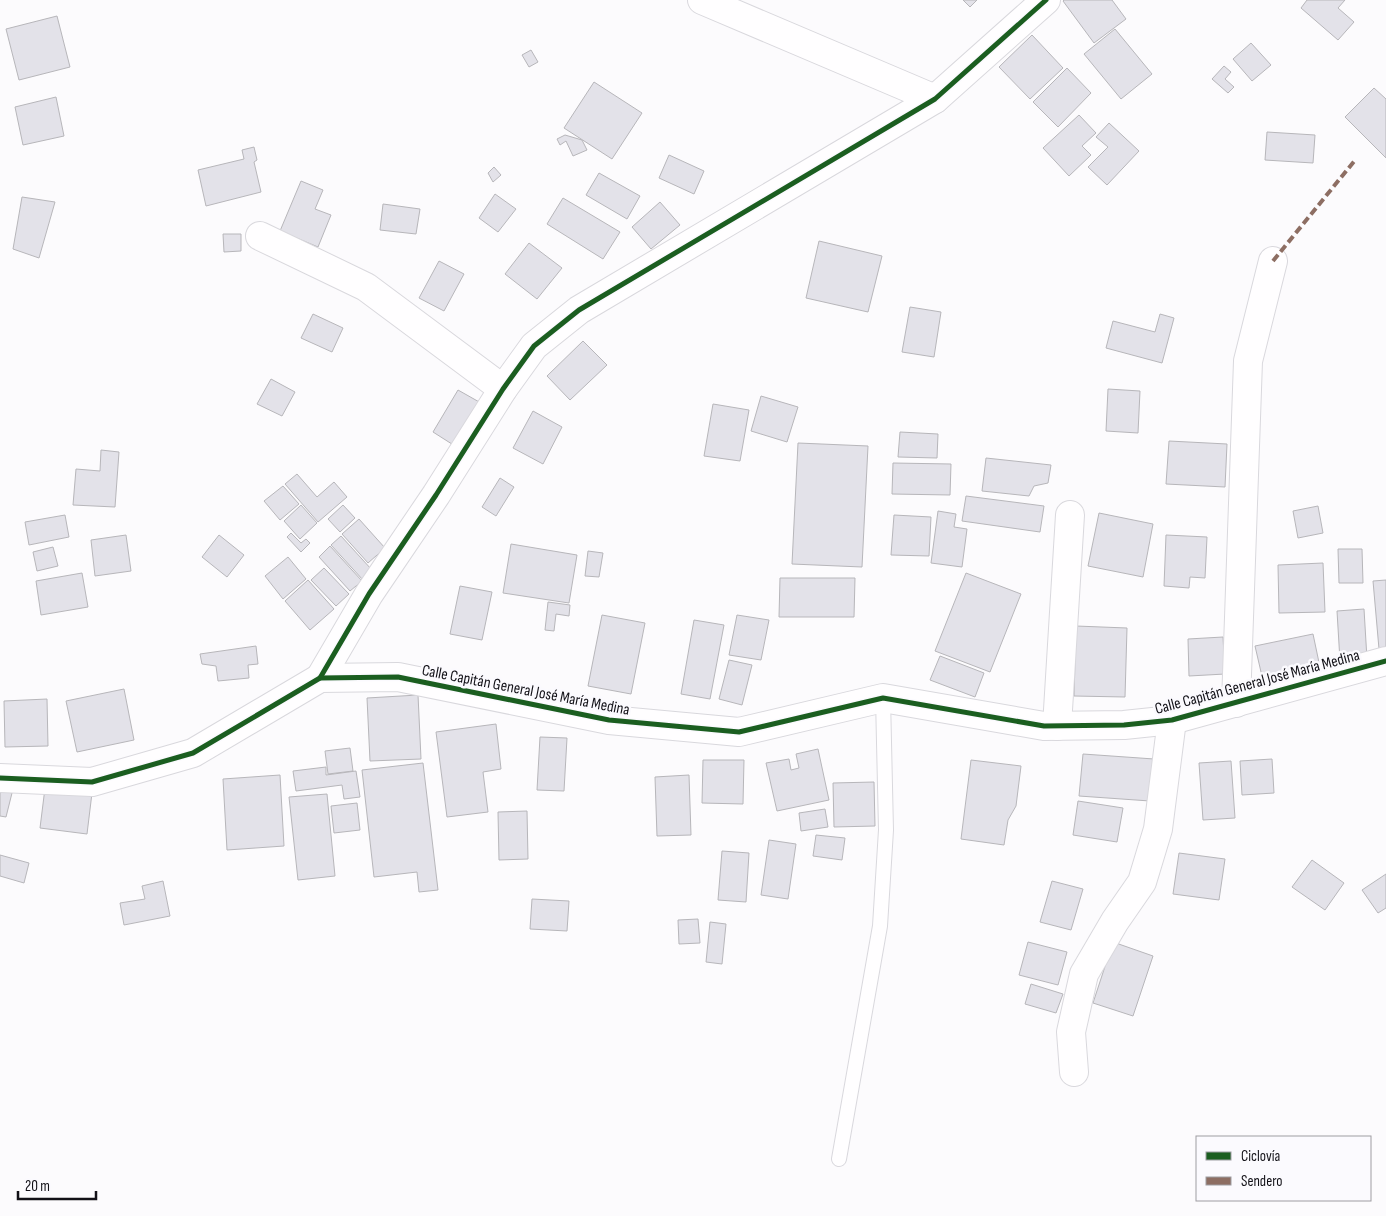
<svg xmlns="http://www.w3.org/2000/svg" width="1386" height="1216" viewBox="0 0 1386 1216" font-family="'Sofia Sans Condensed',sans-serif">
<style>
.building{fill:#e3e2e9;stroke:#b7b6ba}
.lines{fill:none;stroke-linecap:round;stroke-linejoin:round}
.service-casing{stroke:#d9d8dd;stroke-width:16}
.minor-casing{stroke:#d9d8dd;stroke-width:30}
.tertiary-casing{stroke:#d9d8dd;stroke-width:30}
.service{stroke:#fffeff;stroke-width:14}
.minor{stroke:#fffeff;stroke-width:28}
.tertiary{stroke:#fffeff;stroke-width:28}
.quiet{stroke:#8d6e63;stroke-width:4;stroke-dasharray:8 4;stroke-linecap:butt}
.cycleway-casing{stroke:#fbfafe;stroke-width:8}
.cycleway{stroke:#1b5e20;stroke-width:5}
.labels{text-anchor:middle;stroke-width:5;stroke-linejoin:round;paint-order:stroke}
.street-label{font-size:16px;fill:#121117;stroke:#fbfafe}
</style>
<rect width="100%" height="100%" fill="#fcfbfd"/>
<!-- building -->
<g class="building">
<polygon points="963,0 977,0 970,7"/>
<polygon points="1064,0 1112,0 1126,19 1094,43 1063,1"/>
<polygon points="1307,0 1345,0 1338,8 1354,22 1338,40 1301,8"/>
<polygon points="57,16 70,67 19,80 6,29"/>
<polygon points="1115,29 1152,74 1121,99 1084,54"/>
<polygon points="1032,35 1063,68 1030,99 999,67"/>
<polygon points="1251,43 1271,65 1252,81 1233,59"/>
<polygon points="531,50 538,62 529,67 522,55"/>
<polygon points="1224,66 1231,72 1225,79 1234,87 1228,93 1212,79"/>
<polygon points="1067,68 1091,93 1058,127 1033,102"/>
<polygon points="594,82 642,113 612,159 564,128"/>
<polygon points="1374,88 1386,99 1386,158 1345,117"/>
<polygon points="56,97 64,136 23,145 15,107"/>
<polygon points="1079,115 1096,133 1082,146 1091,155 1069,176 1043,148"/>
<polygon points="1109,123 1139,151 1107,185 1088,167 1108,147 1096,137"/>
<polygon points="1267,132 1315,135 1313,163 1265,160"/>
<polygon points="565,135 582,140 587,150 573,156 566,141 560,145 557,139"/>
<polygon points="254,147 257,160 254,162 261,192 206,206 198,170 244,159 242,150"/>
<polygon points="669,155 704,171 694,194 659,178"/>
<polygon points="494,167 501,175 493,182 488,173"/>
<polygon points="599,173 640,196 627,219 586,195"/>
<polygon points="301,181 323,190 315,209 331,215 318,247 280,231"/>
<polygon points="495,194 516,209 498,232 479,218"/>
<polygon points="22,197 55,202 39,258 13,249"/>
<polygon points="563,198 620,232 603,259 547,224"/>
<polygon points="660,202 680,225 651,249 632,227"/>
<polygon points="383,204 420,209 416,234 380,230"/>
<polygon points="223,234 241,234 241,251 224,252"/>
<polygon points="819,241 882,256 868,312 806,298"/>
<polygon points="529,243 562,268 537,299 505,274"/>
<polygon points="439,261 464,274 444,311 419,298"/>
<polygon points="910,307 941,312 934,357 902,352"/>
<polygon points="313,314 343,328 332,352 301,338"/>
<polygon points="1160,314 1174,318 1162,363 1106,348 1113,321 1155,332"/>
<polygon points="583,341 607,365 570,400 547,376"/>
<polygon points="271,379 295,392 282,416 257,404"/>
<polygon points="1108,389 1140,391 1138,433 1106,431"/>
<polygon points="458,390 481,403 455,446 433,432"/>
<polygon points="761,396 798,407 787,442 751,431"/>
<polygon points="713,404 749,410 740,461 704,456"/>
<polygon points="533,411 562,427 543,464 513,448"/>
<polygon points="900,432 938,434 937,458 898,457"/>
<polygon points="1169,441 1227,444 1225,487 1166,484"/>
<polygon points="798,443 868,446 862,567 792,564"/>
<polygon points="101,450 119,452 115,507 73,505 76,469 100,471"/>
<polygon points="986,458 1051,465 1048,483 1034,486 1029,496 982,491"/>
<polygon points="893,463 951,464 950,495 892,494"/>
<polygon points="297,474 317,497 334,482 347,497 318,522 285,484"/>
<polygon points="500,478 514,487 496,516 482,507"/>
<polygon points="283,486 299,504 280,520 264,501"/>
<polygon points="966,496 1044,506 1040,532 962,521"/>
<polygon points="301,505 317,523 300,539 284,521"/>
<polygon points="343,505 355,518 340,532 328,519"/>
<polygon points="1318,506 1323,533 1298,538 1293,511"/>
<polygon points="938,511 956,514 954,527 967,529 962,567 931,563"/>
<polygon points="1099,513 1153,524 1143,577 1088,566"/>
<polygon points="65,515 69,537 29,545 25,522"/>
<polygon points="894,515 931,517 929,556 891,555"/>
<polygon points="359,519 385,548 368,563 342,534"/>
<polygon points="291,533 301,543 306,539 310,543 301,552 287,537"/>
<polygon points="126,535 131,571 95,576 91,540"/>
<polygon points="219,535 244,555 227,577 202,557"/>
<polygon points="1166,535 1207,537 1205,578 1190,577 1189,588 1164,586"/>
<polygon points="341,536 372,570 363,580 331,545"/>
<polygon points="511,544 577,555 569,603 503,593"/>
<polygon points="330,546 362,581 350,591 319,557"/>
<polygon points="53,547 58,566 37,571 33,552"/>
<polygon points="1338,549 1362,549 1363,583 1339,583"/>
<polygon points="588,551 603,553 599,577 585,576"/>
<polygon points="288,557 306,579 283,599 265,576"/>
<polygon points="1323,563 1325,612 1279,613 1278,565"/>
<polygon points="324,568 349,594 336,606 311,580"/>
<polygon points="82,573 88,607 41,615 36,581"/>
<polygon points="966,573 1021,594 990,672 935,651"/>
<polygon points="780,578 855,578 854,617 779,617"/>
<polygon points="308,580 334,609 310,630 285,601"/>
<polygon points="1386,580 1386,648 1379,649 1373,581"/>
<polygon points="460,586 492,592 482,640 450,634"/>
<polygon points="548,602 570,605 569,616 556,614 554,631 545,630"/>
<polygon points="1364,609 1367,659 1340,661 1337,611"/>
<polygon points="602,615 645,623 631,694 588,686"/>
<polygon points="737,615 769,620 761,660 729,655"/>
<polygon points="694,620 724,625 710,699 681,694"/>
<polygon points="1076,626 1127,628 1125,697 1074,696"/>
<polygon points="1313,634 1321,672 1264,685 1255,646"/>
<polygon points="1223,637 1225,674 1189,676 1188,639"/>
<polygon points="256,646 258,664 248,665 249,678 218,681 216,666 202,664 200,654"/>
<polygon points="940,656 984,673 975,697 930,680"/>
<polygon points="729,660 752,665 742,705 719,699"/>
<polygon points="124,689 134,740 77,752 66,701"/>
<polygon points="418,695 421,759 370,761 367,698"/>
<polygon points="47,699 48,746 5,747 4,701"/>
<polygon points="496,724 501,769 483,772 488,812 447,817 436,732"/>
<polygon points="540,737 567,738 564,791 537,790"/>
<polygon points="350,748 353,771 328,774 325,751"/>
<polygon points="818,749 829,800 777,811 766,763 789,759 791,770 799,768 796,754"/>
<polygon points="1083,754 1154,759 1150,801 1079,796"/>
<polygon points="1272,759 1274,793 1242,795 1240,761"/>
<polygon points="703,760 744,760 743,804 702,803"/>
<polygon points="971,760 1021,766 1016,806 1008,820 1004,845 961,839"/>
<polygon points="1231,761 1235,818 1203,820 1199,763"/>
<polygon points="423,763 438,890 419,892 417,872 374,877 362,770"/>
<polygon points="326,767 326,775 356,771 360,797 344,799 342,785 296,791 293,771"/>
<polygon points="280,775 284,846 227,850 223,779"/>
<polygon points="689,775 691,835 657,836 655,777"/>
<polygon points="874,782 875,826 834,827 833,783"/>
<polygon points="45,788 92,793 87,834 40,828"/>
<polygon points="0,790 12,793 6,817 0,816"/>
<polygon points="327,794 335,876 298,880 289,797"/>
<polygon points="1078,801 1123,808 1117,842 1073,835"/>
<polygon points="357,803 360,830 334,833 331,806"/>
<polygon points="825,809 828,827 801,831 799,813"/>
<polygon points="527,811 528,859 499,860 498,812"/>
<polygon points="816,835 845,838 842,860 813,856"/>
<polygon points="769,840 796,844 788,899 761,895"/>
<polygon points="722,851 749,853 746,902 718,900"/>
<polygon points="1179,853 1225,859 1219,900 1173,894"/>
<polygon points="0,855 29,863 24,883 0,876"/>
<polygon points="1312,860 1344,883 1325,910 1292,887"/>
<polygon points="1386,874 1386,908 1378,913 1362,890"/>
<polygon points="163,881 170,916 124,925 120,903 145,899 142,886"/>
<polygon points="1052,881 1083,889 1071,930 1040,922"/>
<polygon points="532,899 569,901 567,931 530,929"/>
<polygon points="698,919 700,943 679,944 678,920"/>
<polygon points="710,922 726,924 722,964 706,962"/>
<polygon points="1028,942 1067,952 1058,985 1019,975"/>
<polygon points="1113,942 1153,956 1133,1016 1093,1003"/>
<polygon points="1031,984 1063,994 1056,1013 1025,1004"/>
</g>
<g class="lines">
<!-- service casing -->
<g class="service-casing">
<polyline id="service" points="839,1159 880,926 886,830 883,698"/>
</g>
<!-- minor casing -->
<g class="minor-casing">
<g id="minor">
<polyline points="702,0 935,99"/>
<polyline points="260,236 366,287 503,389"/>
<polyline points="320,678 369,594 436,495 503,389 534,346 579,310 935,99 1046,0"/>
<polyline points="1236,703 1248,361 1273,261"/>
<polyline points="1057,726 1070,515"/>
<polyline points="1074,1072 1071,1032 1084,974 1115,921 1142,882 1158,829 1172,720"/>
</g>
</g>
<!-- tertiary casing -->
<g class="tertiary-casing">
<polyline id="tertiary" points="0,778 92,782 193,753 320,678 398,677 609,720 739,732 883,698 1044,726 1124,725 1172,720 1386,661"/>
</g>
<!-- service -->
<use href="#service" class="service"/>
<!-- minor -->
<use href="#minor" class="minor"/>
<!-- tertiary -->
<use href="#tertiary" class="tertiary"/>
<!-- quiet -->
<polyline class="quiet" points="1273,261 1356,159"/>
<!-- cycleway casing -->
<g class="cycleway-casing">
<g id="cycleway">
<polyline points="320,678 369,594 436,495 503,389 534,346 579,310 935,99 1046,0"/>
<polyline points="0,778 92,782 193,753 320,678 398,677 609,720 739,732 883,698 1044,726 1124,725 1172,720 1386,661"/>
</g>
</g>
<!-- cycleway -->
<use href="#cycleway" class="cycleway"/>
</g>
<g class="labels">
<!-- street labels -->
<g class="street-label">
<text transform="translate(1257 681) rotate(-15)" y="6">Calle Capitán General José María Medina</text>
<text transform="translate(526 689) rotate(11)" y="6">Calle Capitán General José María Medina</text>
</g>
</g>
<!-- legend -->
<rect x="1196" y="1136" width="175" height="65" fill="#fbfafe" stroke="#9e9da2"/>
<rect x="1206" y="1152" width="25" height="8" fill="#1b5e20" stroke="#9e9da2"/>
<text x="1241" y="1161" font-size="15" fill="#121117">Ciclovía</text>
<rect x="1206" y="1177" width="25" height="8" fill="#8d6e63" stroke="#9e9da2"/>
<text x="1241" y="1186" font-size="15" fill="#121117">Sendero</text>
<!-- scale -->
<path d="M18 1191v8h78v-8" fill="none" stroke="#121117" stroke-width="2.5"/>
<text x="25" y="1191" font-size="15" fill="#121117" stroke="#fbfafe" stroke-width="4" paint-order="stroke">20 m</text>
</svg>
